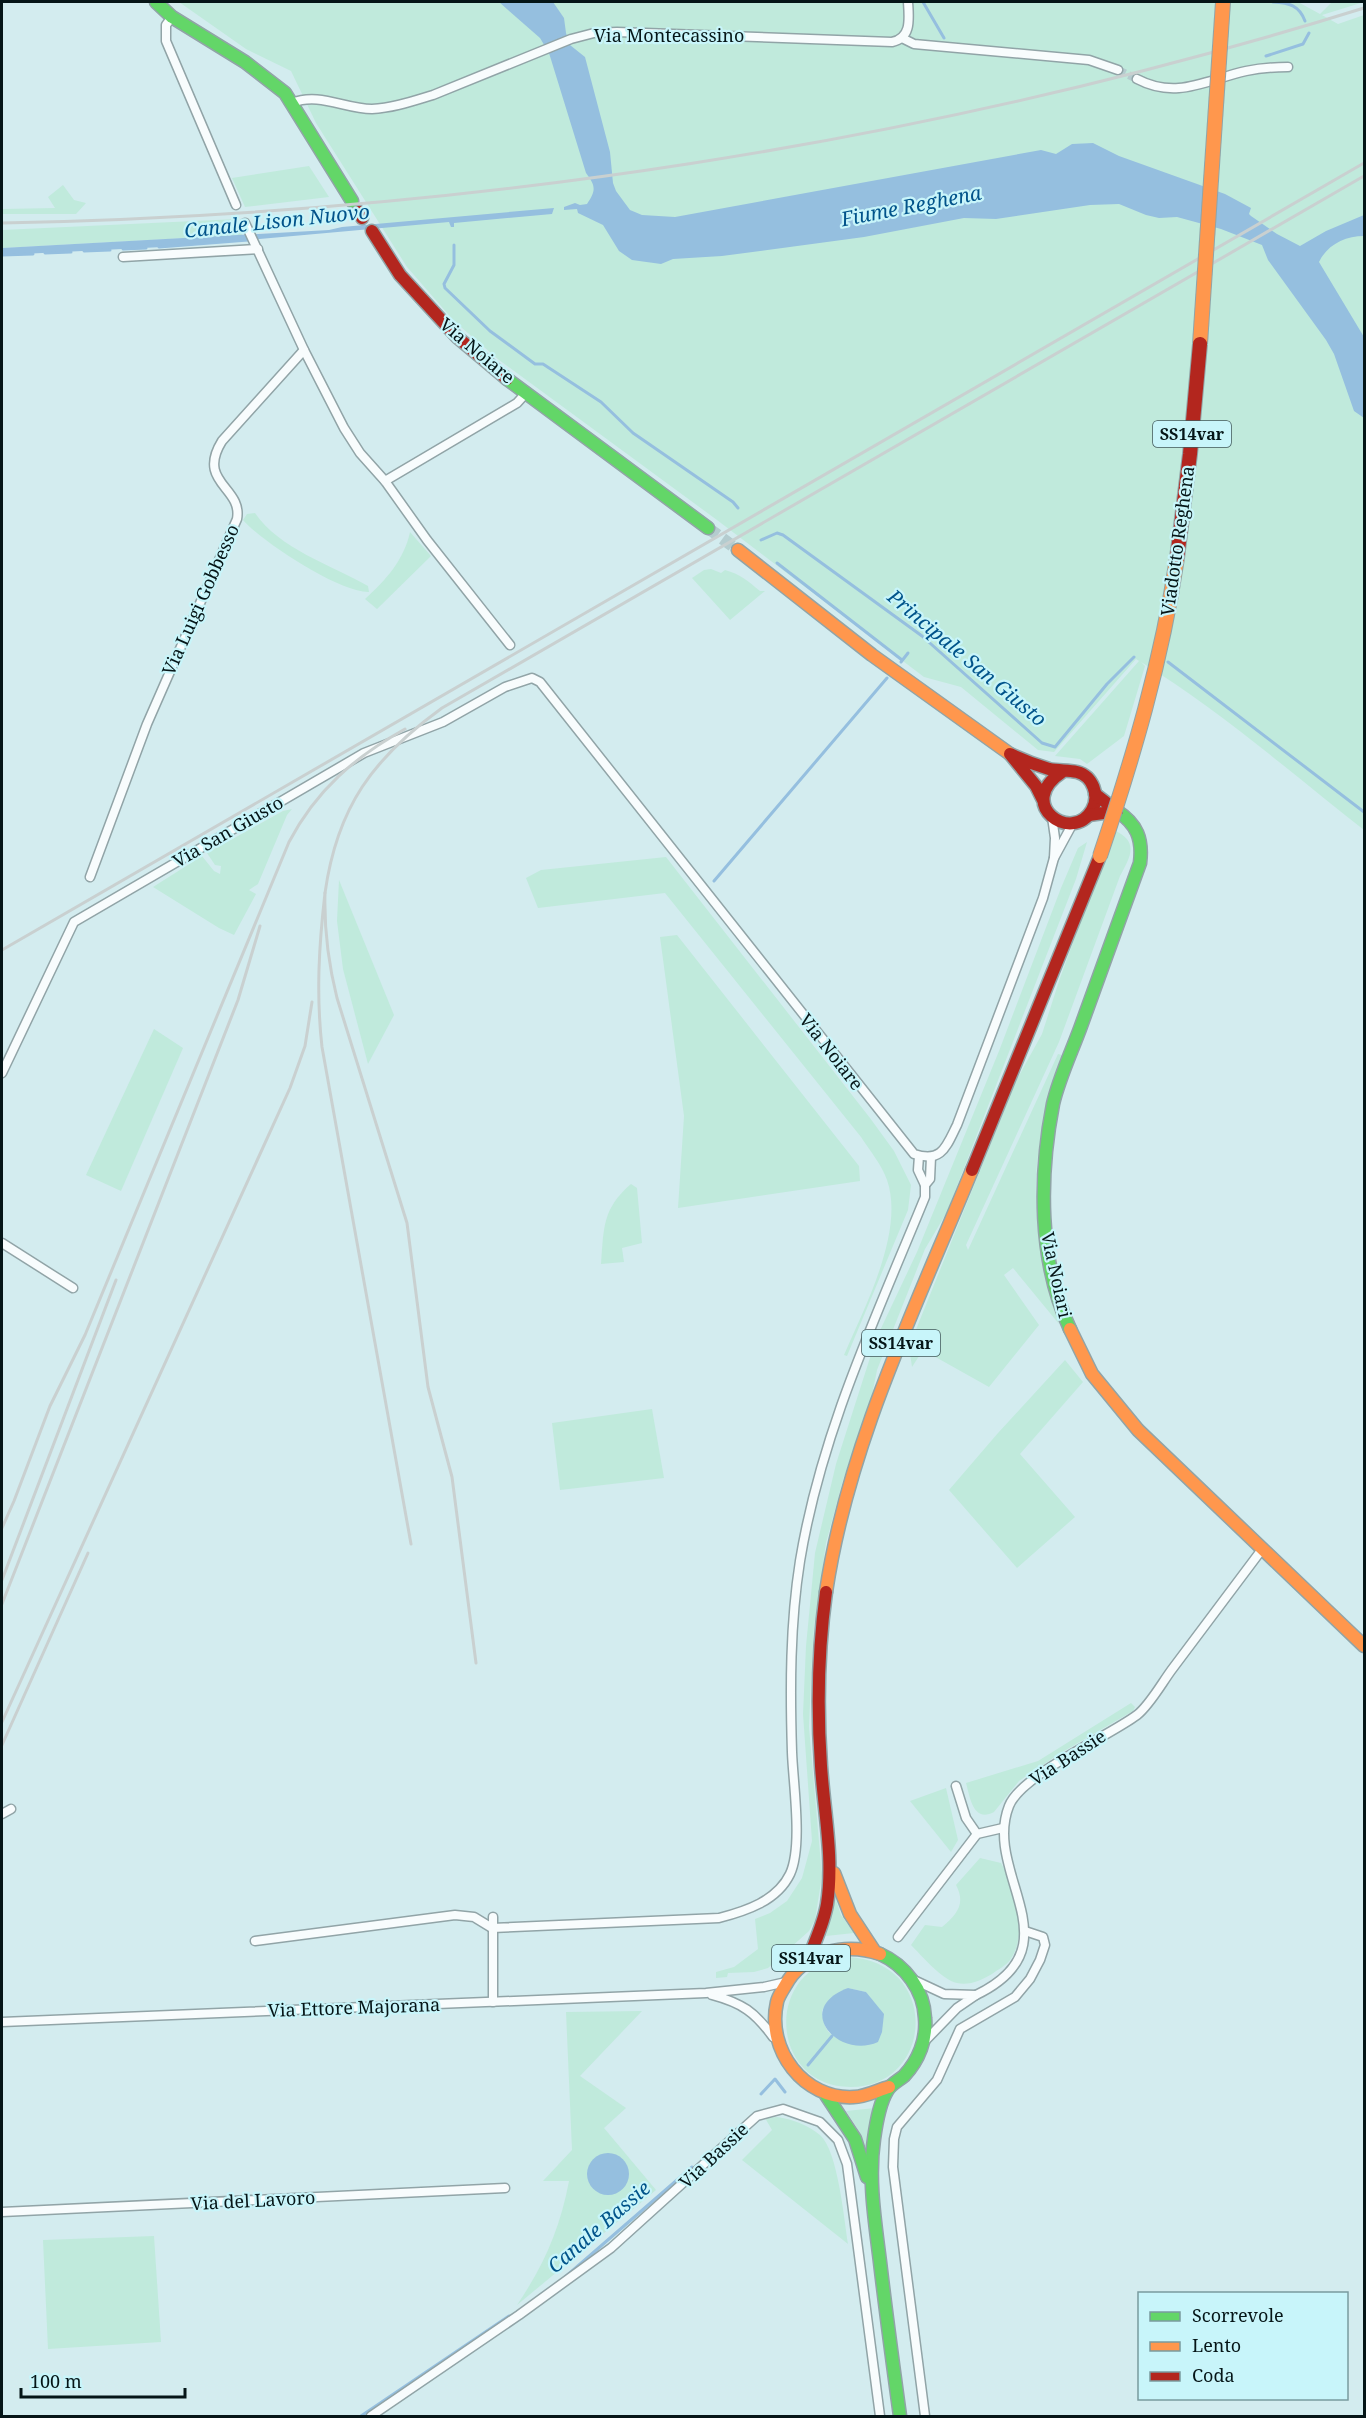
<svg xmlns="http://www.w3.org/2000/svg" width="1366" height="2418" viewBox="0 0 1366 2418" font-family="'Noto Serif',serif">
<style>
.green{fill:#c0eadc;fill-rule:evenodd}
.water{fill:#95bfdf}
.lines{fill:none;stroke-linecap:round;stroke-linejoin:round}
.stream{stroke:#95bfdf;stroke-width:3}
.street-tunnel{stroke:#b4cccf;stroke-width:8;stroke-dasharray:8 4;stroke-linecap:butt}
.secondary-tunnel{stroke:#b4cccf;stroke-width:12;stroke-dasharray:12 6;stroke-linecap:butt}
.street-casing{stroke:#91a4a7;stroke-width:11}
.fast-casing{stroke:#91a4a7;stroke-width:15}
.slow-casing{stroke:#91a4a7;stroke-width:15}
.jam-casing{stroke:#91a4a7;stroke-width:15}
.street{stroke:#f8fcfd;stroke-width:8}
.fast{stroke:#63d668;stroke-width:12}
.slow{stroke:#ff974d;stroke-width:12}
.jam{stroke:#b3261e;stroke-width:12}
.rail{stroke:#c9d0d0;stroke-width:3}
.slow-bridge-casing{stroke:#91a4a7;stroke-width:16;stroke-linecap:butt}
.jam-bridge-casing{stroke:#91a4a7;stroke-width:16;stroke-linecap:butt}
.slow-bridge{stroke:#ff974d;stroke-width:14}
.jam-bridge{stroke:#b3261e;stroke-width:14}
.labels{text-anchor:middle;stroke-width:4.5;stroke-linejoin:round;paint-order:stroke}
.shield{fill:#c8f5fa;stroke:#40585b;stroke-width:1.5}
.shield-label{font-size:16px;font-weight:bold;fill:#051517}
.street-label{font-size:18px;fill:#051517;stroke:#c8f5fa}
.water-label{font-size:20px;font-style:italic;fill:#01538a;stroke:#c8f5fa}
</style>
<rect width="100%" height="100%" fill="#d3ecef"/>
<!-- green -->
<g class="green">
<path d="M 179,2 L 1298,2 L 1320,14 L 1332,2 L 1364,2 L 1322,15 L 1338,24 L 1364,15 L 1364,830 C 1291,773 1220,710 1141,662 L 1145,666 L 1124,736 L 1087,764 L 1080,759 L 1055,756 L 1139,661 L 1136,659 L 1054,752 L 1038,750 L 961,687 L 924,677 L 717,520 L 499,360 L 454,321 L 407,267 L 316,123 L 291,71 L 246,49 Z"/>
<polygon points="309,166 329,197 245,207 232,178"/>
<polygon points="63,185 74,200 86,203 76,214 2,214 2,209 55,208 48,197"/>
<polygon points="237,219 242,235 2,248 2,230"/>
<path d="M 255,513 C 278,548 333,566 368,586 L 369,592 C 340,593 262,542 243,520 L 247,514 Z"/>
<path d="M 410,532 L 431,556 L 377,609 L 365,599 C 386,580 404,560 410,532 Z"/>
<path d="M 711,569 L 721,573 L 725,570 C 740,574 748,581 760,591 L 765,591 L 730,620 L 692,578 L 704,570 Z"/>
<polygon points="292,809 287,815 258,884 249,890 256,894 234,935 219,928 153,887 202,856 214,871 220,874 221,866 215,865 207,853 283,811"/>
<path d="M 1114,830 C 1140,842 1130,857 1120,876 L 1059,1042 L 966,1245 L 968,1250 L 1058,1054 L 1062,1055 C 1053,1090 1040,1127 1037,1164 C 1032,1219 1043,1271 1059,1324 L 1013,1268 L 1004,1275 L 1039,1325 L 989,1387 L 923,1350 L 912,1367 L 909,1347 L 1016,1081 L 1042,1034 L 1060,978 Z"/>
<polygon points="1087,842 1076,879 947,1212 925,1249 877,1370 872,1395 843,1480 826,1543 814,1627 811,1678 809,1727 822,1876 815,1920 809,1931 768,1968 754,1972 728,1973 727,1977 716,1978 716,1972 734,1967 758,1949 755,1919 770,1913 787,1901 802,1878 812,1841 803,1714 806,1646 815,1553 836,1464 876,1339 917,1252 999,1051 1061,888 1078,848"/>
<path d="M 666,857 L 870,1118 L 894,1151 L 911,1185 L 908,1210 L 847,1356 L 844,1355 C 864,1308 905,1232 887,1180 C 882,1165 870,1151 861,1137 L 665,893 L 538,908 L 526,878 L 541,870 Z"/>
<polygon points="339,880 394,1015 368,1064 343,969 337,921"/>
<polygon points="677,935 859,1166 860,1181 678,1208 684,1116 660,937"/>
<polygon points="154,1029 183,1048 121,1191 86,1175"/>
<path d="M 631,1184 L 637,1188 L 642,1243 L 622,1248 L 624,1262 L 601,1264 C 604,1228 602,1209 631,1184 Z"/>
<polygon points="1065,1360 1083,1382 1020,1454 1075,1517 1017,1568 949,1490 998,1433"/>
<polygon points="652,1409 664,1478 560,1490 552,1423"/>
<path d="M 1131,1703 L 1135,1707 L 1133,1711 L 1059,1754 L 1019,1781 L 994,1812 C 973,1823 970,1797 966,1783 L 1038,1761 Z"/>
<polygon points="946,1788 958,1840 951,1852 910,1801"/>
<path d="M 980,1858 L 1001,1863 C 1015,1888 1029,1934 1010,1960 C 1007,1965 997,1970 992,1974 C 982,1980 969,1986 957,1983 C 942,1980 922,1956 911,1945 L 925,1925 L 942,1927 C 957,1914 966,1904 956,1885 Z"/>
<polygon points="835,1897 841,1915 854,1933 826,1936"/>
<path d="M 847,1957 C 942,1961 934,2088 850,2087 C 768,2086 763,1966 847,1957 ZM 848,1988 L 866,1992 L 870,2000 L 840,2039 C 826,2035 823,2024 822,2010 Z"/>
<path d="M 642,2011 L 580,2076 L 626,2108 L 604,2128 L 656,2190 L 517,2305 C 544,2265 560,2229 569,2181 L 543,2181 L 572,2150 L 566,2012 Z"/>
<polygon points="875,2108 866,2146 863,2145 857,2128 846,2111"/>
<path d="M 777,2117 C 792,2119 808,2125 820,2135 C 838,2151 844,2219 848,2244 L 742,2160 L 772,2130 L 765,2118 Z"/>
<polygon points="154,2236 161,2342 48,2349 43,2240"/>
</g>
<!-- water -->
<g class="water">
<path d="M 499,2 L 553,2 L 564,18 L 566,33 L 570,45 L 585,57 L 610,152 L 613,183 L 616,191 L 630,210 L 642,215 L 675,217 L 1041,150 L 1056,154 L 1072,144 L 1093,143 L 1119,156 L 1225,194 L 1251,208 L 1249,214 L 1251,216 L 1277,234 L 1300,246 L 1326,231 L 1364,215 L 1364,236 C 1345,236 1327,245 1319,262 L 1364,337 L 1364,418 L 1354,411 L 1334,354 L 1326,340 L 1268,260 L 1262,245 L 1221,229 L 1177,217 L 1159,218 L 1146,215 L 1119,204 L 1090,205 L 996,219 L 964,218 L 864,237 L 722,256 L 673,259 L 661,264 L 632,260 L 619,251 L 603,225 L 578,213 L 577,209 L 564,210 L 564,207 L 575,203 L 580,205 L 587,204 C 596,191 596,186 586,173 L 549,53 L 540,38 Z"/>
<polygon points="554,208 552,214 454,223 454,227 451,227 449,222 183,246 2,255 2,248 329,230 342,227"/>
<path d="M 848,1988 L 866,1992 L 884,2014 L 882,2032 L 878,2042 C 839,2060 792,2009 848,1988 Z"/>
<circle cx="608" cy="2174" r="21"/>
</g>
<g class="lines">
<!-- stream -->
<g class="stream">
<polyline points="923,2 944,38"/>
<path d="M 1273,2 C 1289,3 1299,5 1305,21"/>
<polyline points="1266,56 1303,44 1309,33"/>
<polyline points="454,245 454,265 444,284 445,288 490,331 535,364 543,364 601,402 633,433 733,502 738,508"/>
<polyline points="159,247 248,240"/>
<polyline points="123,249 146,248"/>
<polyline points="84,251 110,250"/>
<polyline points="45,253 71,252"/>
<polyline points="2,255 33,254"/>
<polyline points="761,540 777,533 783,535 922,636 1042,743 1055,747 1107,684 1134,657"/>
<polyline points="777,563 902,660"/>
<polyline points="901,662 908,653"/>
<polyline points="1168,662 1364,812"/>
<polyline points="714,881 887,678"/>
<polyline points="808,2065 832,2036"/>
<polyline points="761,2094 775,2079 785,2092"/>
<polyline points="564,2278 692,2167"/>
<polyline points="361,2416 509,2316"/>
</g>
<!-- street-tunnel -->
<polyline class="street-tunnel" points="1118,70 1137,79"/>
<!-- secondary-tunnel -->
<polyline class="secondary-tunnel" points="708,528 738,550"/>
<!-- street casing -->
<g class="street-casing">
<g id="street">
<polyline points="172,17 166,25 166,41 236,205"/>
<polyline points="902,38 914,44 1089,60 1118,70"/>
<path d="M 1137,79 C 1177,100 1206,80 1246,71 C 1260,68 1274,67 1288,67"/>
<path d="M 292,103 C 319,92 345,109 372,109 C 393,108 413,101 433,95 L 571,39 L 594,33 L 617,32 L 892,42 C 912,38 909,18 908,2"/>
<polyline points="245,223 304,350 344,428 360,453 385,481 427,540 510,645"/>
<polyline points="123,257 258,249"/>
<polyline points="385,481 517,403 527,392"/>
<polyline points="1052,817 1055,838 1054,858 1073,823"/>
<path d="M 90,877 L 147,724 L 237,519 C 243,487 196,483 222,441 L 304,350"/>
<path d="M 2,1073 L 74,922 L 364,753 L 443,722 L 505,687 L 532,678 L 540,682 L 914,1154 C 942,1163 946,1147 957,1125 L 1043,898 L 1054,858"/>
<polyline points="919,1156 918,1170 925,1185 930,1179 931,1157"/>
<polyline points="2,1243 73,1288"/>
<polyline points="956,1786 966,1818 977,1834"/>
<polyline points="2,1814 11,1809"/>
<polyline points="493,1917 493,2002"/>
<polyline points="898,1937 977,1834 1003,1828"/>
<path d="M 255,1941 L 455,1915 L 474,1917 L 492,1928 L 719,1918 C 746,1911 777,1901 790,1874 C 803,1846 793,1783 792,1752 C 790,1689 790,1624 800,1561 C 821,1433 876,1317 925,1197 L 925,1185"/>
<polyline points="914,1980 944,1994 976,1995 957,2008 925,2041"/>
<path d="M 712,1995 C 742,2003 755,2012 773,2037"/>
<path d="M 976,1995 C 1078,1946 982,1874 1009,1806 C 1021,1775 1109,1736 1137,1715 C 1150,1705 1163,1681 1173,1668 C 1203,1628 1233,1588 1263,1548"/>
<polyline points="2,2022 706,1993 764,1987 786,1982"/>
<polyline points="2,2212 505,2188"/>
<polyline points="371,2416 519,2315 611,2248 757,2116 783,2109 820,2122 838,2140 847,2164 880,2416"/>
<polyline points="925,2416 893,2167 894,2139 897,2127 937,2080 960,2029 1015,1997 1030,1979 1040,1960 1045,1945 1043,1937 1025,1931"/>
</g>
</g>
<!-- fast casing -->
<g class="fast-casing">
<g id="fast">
<polyline points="156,2 172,17 245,62 285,93 352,201"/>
<polyline points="507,379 708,528"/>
<path d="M 1070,1329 C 1038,1261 1039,1176 1053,1104 C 1059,1078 1072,1051 1081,1026 C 1101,972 1120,917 1140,863 C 1143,839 1137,824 1117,811"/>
<path d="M 880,1954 C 905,1965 924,1990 925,2018 C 927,2039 919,2060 904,2076 C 898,2081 891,2084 887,2091 C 879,2104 876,2124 874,2139 C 868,2180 875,2221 880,2262 C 886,2313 893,2365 900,2416"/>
<polyline points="826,2095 855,2139 867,2177"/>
</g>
</g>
<!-- slow casing -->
<g class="slow-casing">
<g id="slow">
<polyline points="738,550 872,655 1010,754"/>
<polyline points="1070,1329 1092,1374 1138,1430 1364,1646"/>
<path d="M 826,1592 C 848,1444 916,1307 972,1170"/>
<polyline points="834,1873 850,1914 875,1952"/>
<path d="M 880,1954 C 845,1942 803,1952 785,1986 C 782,1991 778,1997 777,2002 C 766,2050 804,2100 854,2097 C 865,2097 878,2090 889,2087"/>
</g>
</g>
<!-- jam casing -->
<g class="jam-casing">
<g id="jam">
<polyline points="359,212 362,218"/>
<polyline points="372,231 400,275 457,337 507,379"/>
<path d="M 1043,800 L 1036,786 L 1010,754 C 1023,760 1036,765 1049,769 C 1059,771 1068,770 1077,772 C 1093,776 1100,796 1092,810 C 1072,845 1014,804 1062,772"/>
<polyline points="1089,815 1117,811 1095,794"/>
<polyline points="972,1170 1100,856"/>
<path d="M 808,1960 C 815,1941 824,1923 827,1904 C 834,1858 824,1812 821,1766 C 817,1709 818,1650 826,1592"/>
</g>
</g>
<!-- street -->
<use href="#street" class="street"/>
<!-- fast -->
<use href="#fast" class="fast"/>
<!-- slow -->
<use href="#slow" class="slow"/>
<!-- jam -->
<use href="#jam" class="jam"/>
<!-- rail -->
<g class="rail">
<path d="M 2,223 C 463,214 924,145 1364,8"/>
<path d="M 325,893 C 337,807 373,758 442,708 L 1364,176"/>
<polyline points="2,950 1364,163"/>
<path d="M 2,1528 L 14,1501 L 50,1406 L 85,1335 L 289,842 C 317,789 355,757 405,729"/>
<path d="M 411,1544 L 322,1047 C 316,994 319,945 325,893 C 324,930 328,962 337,998 L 407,1223 L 428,1387 L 452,1477 L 476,1663"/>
<polyline points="2,1580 116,1280"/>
<polyline points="2,1604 238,1000 260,926"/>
<polyline points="2,1722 290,1088 305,1046 312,1002"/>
<polyline points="2,1745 88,1553"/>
</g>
<!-- slow-bridge casing -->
<g class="slow-bridge-casing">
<g id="slow-bridge">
<polyline points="1200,344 1223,2"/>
<path d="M 1100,856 C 1133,758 1162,660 1177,558"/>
</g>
</g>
<!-- jam-bridge casing -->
<g class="jam-bridge-casing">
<polyline id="jam-bridge" points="1177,558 1190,454 1200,344"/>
</g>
<!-- slow-bridge -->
<use href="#slow-bridge" class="slow-bridge"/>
<!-- jam-bridge -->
<use href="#jam-bridge" class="jam-bridge"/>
</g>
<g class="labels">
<!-- shield labels -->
<g class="shield">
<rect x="1153" y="421" width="78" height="26" rx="4.5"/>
<rect x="862" y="1330" width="78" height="26" rx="4.5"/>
<rect x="772" y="1945" width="78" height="26" rx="4.5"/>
</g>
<g class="shield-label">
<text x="1192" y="440">SS14var</text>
<text x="901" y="1349">SS14var</text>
<text x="811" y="1964">SS14var</text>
</g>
<!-- street labels -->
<g class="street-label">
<text x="669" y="42">Via Montecassino</text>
<text transform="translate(477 351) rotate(40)" y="6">Via Noiare</text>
<text transform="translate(1178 541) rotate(-82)" y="6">Viadotto Reghena</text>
<text transform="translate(201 600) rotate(-66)" y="6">Via Luigi Gobbesso</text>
<text transform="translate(228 832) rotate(-30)" y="6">Via San Giusto</text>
<text transform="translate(831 1052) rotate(52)" y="6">Via Noiare</text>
<text transform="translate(1056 1275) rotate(78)" y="6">Via Noiari</text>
<text transform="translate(1068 1758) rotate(-33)" y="6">Via Bassie</text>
<text transform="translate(354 2008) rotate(-2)" y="6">Via Ettore Majorana</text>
<text transform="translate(714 2156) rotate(-43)" y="6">Via Bassie</text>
<text transform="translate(253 2201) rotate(-3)" y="6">Via del Lavoro</text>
</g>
<!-- water labels -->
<g class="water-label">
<text transform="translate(911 206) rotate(-11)" y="7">Fiume Reghena</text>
<text transform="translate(277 221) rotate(-6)" y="7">Canale Lison Nuovo</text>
<text transform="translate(967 658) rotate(40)" y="7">Principale San Giusto</text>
<text transform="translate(599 2227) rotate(-41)" y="7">Canale Bassie</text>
</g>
</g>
<!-- border -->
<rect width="1366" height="2418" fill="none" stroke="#051517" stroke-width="6"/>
<!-- legend -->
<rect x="1138" y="2292" width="210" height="108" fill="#c8f5fa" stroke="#7a9b9f" stroke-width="1.5"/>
<rect x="1150" y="2312" width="30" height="9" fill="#63d668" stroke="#7a9b9f" stroke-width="1.5"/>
<text x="1192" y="2322" font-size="18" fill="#051517">Scorrevole</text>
<rect x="1150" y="2342" width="30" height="9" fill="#ff974d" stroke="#7a9b9f" stroke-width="1.5"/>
<text x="1192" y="2352" font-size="18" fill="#051517">Lento</text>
<rect x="1150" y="2372" width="30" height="9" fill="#b3261e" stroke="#7a9b9f" stroke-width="1.5"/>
<text x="1192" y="2382" font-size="18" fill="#051517">Coda</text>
<!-- scale -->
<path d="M21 2388v9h164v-9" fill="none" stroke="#051517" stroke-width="3"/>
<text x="30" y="2388" font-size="18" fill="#051517" stroke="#c8f5fa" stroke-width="4.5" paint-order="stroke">100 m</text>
</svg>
